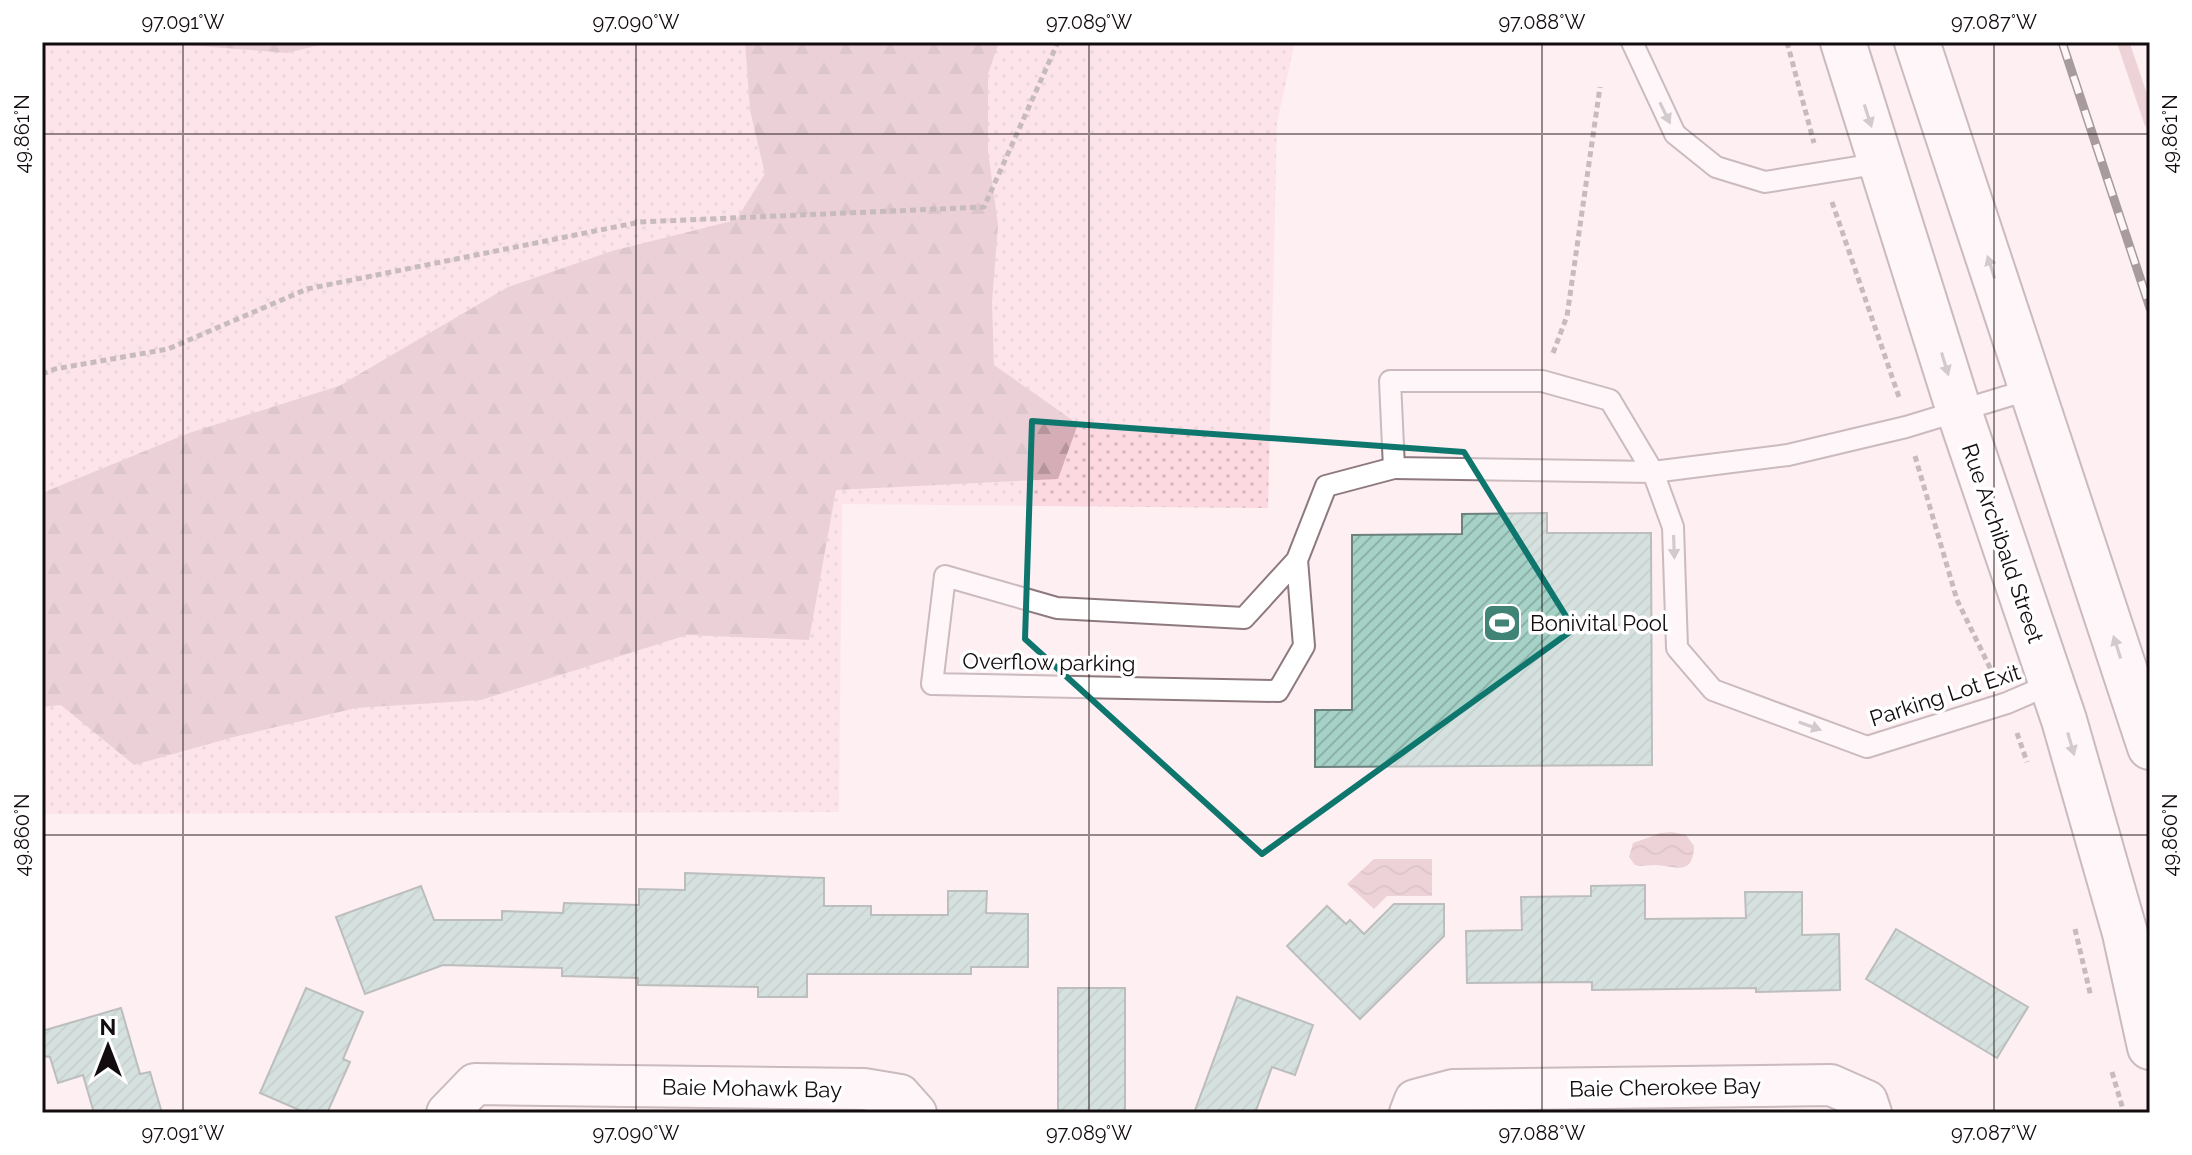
<svg xmlns="http://www.w3.org/2000/svg" width="2192" height="1155" viewBox="0 0 2192 1155" font-family="Raleway,sans-serif">
<style>
.grass{fill:url(#grass-dots)}
.forest{fill:url(#forest-firs)}
.water{fill:url(#water-waves)}
.lines{fill:none;stroke-linecap:round;stroke-linejoin:round}
.stream{stroke:#d9b0b9;stroke-width:12}
.building{fill:url(#building-hatch);stroke:#6d827d;stroke-width:2}
.service-casing{stroke:#8e7a7e;stroke-width:24}
.minor-casing{stroke:#8e7a7e;stroke-width:44}
.secondary-casing{stroke:#8e7a7e;stroke-width:48}
.path{stroke:#887d80;stroke-width:5;stroke-dasharray:6 4;stroke-linecap:butt}
.service{stroke:#fff;stroke-width:20}
.minor{stroke:#fff;stroke-width:40}
.secondary{stroke:#fff;stroke-width:44}
.rail-casing{stroke:#3e3537;stroke-width:9}
.rail{stroke:#fff;stroke-width:6;stroke-dasharray:18;stroke-linecap:butt}
.oneway{fill:#a19e9f}
.marked{fill:none;stroke:#0f766e;stroke-width:6;stroke-linejoin:round}
.ticks{fill:none;stroke:#130c0e;stroke-width:2;stroke-opacity:0.45}
.labels{text-anchor:middle;stroke-width:7;stroke-linejoin:round;paint-order:stroke}
.street-label{font-size:22px;fill:#130c0e;stroke:#fff}
.poi-label{font-size:22px;fill:#130c0e;stroke:#fff;text-anchor:start}
.neatline{fill:none;stroke:#130c0e;stroke-width:3}
.ticks-label{font-size:20px;text-anchor:middle;fill:#130c0e}
</style>
<defs>
<pattern id="grass-dots" width="8" height="8" patternUnits="userSpaceOnUse" patternTransform="scale(2)"><rect width="8" height="8" fill="#fcd8e0"/><path d="M2 2h.1M6 6h.1" fill="none" stroke="#d7b8bf" stroke-width="1.8" stroke-linecap="round"/></pattern>
<pattern id="forest-firs" width="22" height="20" patternUnits="userSpaceOnUse" patternTransform="scale(2)"><rect width="22" height="20" fill="#d5adb6"/><path d="M5 1l3.5 6h-7zM16 11l3.5 6h-7z" fill="#b6949b"/></pattern>
<pattern id="water-waves" width="16" height="10" patternUnits="userSpaceOnUse" patternTransform="scale(2)"><rect width="16" height="10" fill="#d9b0b9"/><path d="M0 5q4-4 8 0t8 0" fill="none" stroke="#b9969e"/></pattern>
<pattern id="building-hatch" width="6" height="6" patternUnits="userSpaceOnUse" patternTransform="scale(2)"><rect width="6" height="6" fill="#a5d1c6"/><path d="M-1 1l2-2M0 6l6-6M5 7l2-2" fill="none" stroke="#8db2a9"/></pattern>
</defs>
<rect width="100%" height="100%" fill="#fdeff2"/>
<!-- grass -->
<polygon class="grass" points="42,42 1295,42 1277,122 1268,508 842,504 839,812 42,814"/>
<!-- forest -->
<g class="forest">
<polygon points="149,42 332,42 287,53"/>
<polygon points="745,42 999,42 988,74 988,151 998,225 992,302 994,365 1078,424 1058,479 836,490 809,640 687,635 481,700 356,708 234,737 134,765 61,705 42,707 42,493 189,433 339,386 508,287 612,251 736,220 765,174 750,110"/>
</g>
<!-- water -->
<g class="water">
<path d="M 1672,832 L 1686,835 L 1694,846 C 1693,877 1675,866 1655,865 C 1647,865 1642,867 1635,865 L 1629,857 L 1633,843 L 1661,833 Z"/>
<polygon points="1374,859 1432,859 1432,896 1387,896 1374,909 1347,884"/>
</g>
<g class="lines">
<!-- stream -->
<polyline class="stream" points="2123,42 2150,122"/>
</g>
<!-- building -->
<g class="building">
<polygon points="1547,513 1547,533 1651,533 1652,765 1315,767 1315,710 1352,710 1352,535 1462,534 1462,514"/>
<polygon points="685,873 824,878 824,906 871,906 871,915 948,915 948,891 987,891 986,913 1028,914 1028,967 971,967 971,974 807,974 807,997 758,997 758,987 638,985 638,978 562,976 562,968 443,965 365,994 336,917 421,886 434,920 502,920 502,911 563,913 564,903 639,905 639,889 685,890"/>
<polygon points="1645,885 1645,919 1746,918 1745,892 1802,892 1802,935 1839,934 1840,990 1756,992 1756,988 1592,990 1592,982 1467,983 1466,931 1522,930 1521,897 1591,896 1591,886"/>
<polygon points="1394,904 1444,904 1444,936 1360,1019 1287,946 1327,906 1346,924 1350,920 1364,934"/>
<polygon points="1896,929 2028,1007 1997,1058 1866,979"/>
<polygon points="306,988 363,1012 343,1059 350,1062 327,1113 306,1113 260,1093"/>
<rect x="1058" y="988" width="67" height="125"/>
<polygon points="1237,997 1313,1025 1295,1075 1272,1067 1255,1113 1194,1113"/>
<polygon points="121,1008 140,1074 150,1072 162,1113 94,1113 83,1075 58,1083 50,1057 42,1056 42,1031"/>
</g>
<g class="lines">
<!-- service casing -->
<g class="service-casing">
<g id="service">
<polyline points="1632,42 1675,134 1716,167 1765,182 1882,163"/>
<polyline points="2031,389 1906,427 1788,455 1653,472 1394,468 1390,381 1542,381 1610,400 1653,472 1673,527 1677,648 1713,690 1867,747 2007,703 2051,684"/>
<polyline points="1297,560 1244,618 1057,608 945,576 932,684 1278,691 1304,646 1297,560 1326,486 1394,468"/>
</g>
</g>
<!-- minor casing -->
<g class="minor-casing">
<g id="minor">
<polyline points="447,1113 475,1084 864,1089 900,1095 916,1113"/>
<polyline points="1410,1113 1415,1100 1453,1090 1831,1085 1867,1101 1871,1113"/>
</g>
</g>
<!-- secondary casing -->
<g class="secondary-casing">
<g id="secondary">
<polyline points="1843,42 1959,411 2064,720 2125,933 2150,1047"/>
<polyline points="1917,42 2150,747"/>
</g>
</g>
<!-- path -->
<g class="path">
<polyline points="1787,42 1814,143"/>
<polyline points="1832,202 1899,397"/>
<polyline points="1553,353 1567,316 1600,87"/>
<polyline points="42,374 55,369 168,349 307,289 640,222 984,207 1058,42"/>
<polyline points="1915,456 1957,600 1994,676"/>
<polyline points="2017,733 2027,762"/>
<polyline points="2075,929 2091,997"/>
<polyline points="2112,1072 2124,1113"/>
</g>
<!-- service -->
<use href="#service" class="service"/>
<!-- minor -->
<use href="#minor" class="minor"/>
<!-- secondary -->
<use href="#secondary" class="secondary"/>
<!-- rail casing -->
<g class="rail-casing">
<polyline id="rail" points="2062,42 2150,308"/>
</g>
<!-- rail -->
<use href="#rail" class="rail"/>
</g>
<!-- one-way arrows -->
<defs><path id="oneway-solid" d="M-6-.8H1V-3.2L6.5 0L1 3.2V.8H-6Z" transform="scale(2)"/></defs>
<g class="oneway">
<use href="#oneway-solid" transform="translate(1665 113) rotate(64)"/>
<use href="#oneway-solid" transform="translate(1868 116) rotate(72)"/>
<use href="#oneway-solid" transform="translate(1991 267) rotate(-108)"/>
<use href="#oneway-solid" transform="translate(1945 364) rotate(73)"/>
<use href="#oneway-solid" transform="translate(1674 547) rotate(88)"/>
<use href="#oneway-solid" transform="translate(2117 647) rotate(-108)"/>
<use href="#oneway-solid" transform="translate(1810 726) rotate(20)"/>
<use href="#oneway-solid" transform="translate(2071 744) rotate(74)"/>
</g>
<!-- marked area -->
<path d="M0 0H2192V1155H0ZM 1032,421 L 1464,452 L 1574,629 L 1262,854 L 1025,639 Z" fill="#fdeff2" fill-opacity=".55" fill-rule="evenodd"/>
<path class="marked" d="M 1032,421 L 1464,452 L 1574,629 L 1262,854 L 1025,639 Z"/>
<!-- ticks -->
<path class="ticks" d="M 183,42 L 183,1113M 636,42 L 636,1113M 1089,42 L 1089,1113M 1542,42 L 1542,1113M 1994,42 L 1994,1113M 42,134 L 2150,134M 42,835 L 2150,835"/>
<!-- icons -->
<defs>
<g id="stadium-square" transform="scale(2)"><rect x="-9" y="-9" width="18" height="18" rx="4" fill="#418476" stroke="#fff"/><path d="M0-5a6.5 5 0 1 0 0 10a6.5 5 0 1 0 0-10ZM-3.5-1.8h7v3.6h-7Z" fill="#fff"/></g>
</defs>
<g fill-rule="evenodd">
<use href="#stadium-square" x="1502" y="623"/>
</g>
<g class="labels">
<!-- street labels -->
<g class="street-label">
<text transform="translate(2003 543) rotate(71)" y="8">Rue Archibald Street</text>
<text transform="translate(1049 662) rotate(1)" y="8">Overflow parking</text>
<text transform="translate(1945 695) rotate(-18)" y="8">Parking Lot Exit</text>
<text transform="translate(1665 1087) rotate(-1)" y="8">Baie Cherokee Bay</text>
<text transform="translate(752 1088) rotate(1)" y="8">Baie Mohawk Bay</text>
</g>
<!-- poi labels -->
<g class="poi-label">
<text x="1530" y="631">Bonivital Pool</text>
</g>
</g>
<!-- border -->
<rect width="2192" height="1155" fill="none" stroke="#ffffff" stroke-width="88"/>
<!-- north arrow -->
<g transform="translate(108 1047)" stroke="#ffffff" stroke-width="6" paint-order="stroke">
<path d="M0-6L14 30L0 20L-14 30Z" fill="#130c0e"/>
<text y="-12" font-size="22" font-weight="bold" text-anchor="middle" fill="#130c0e">N</text>
</g>
<rect x="44" y="44" width="2104" height="1067" class="neatline"/>
<g class="ticks-label">
<text x="183" y="29">97.091°W</text>
<text x="636" y="29">97.090°W</text>
<text x="1089" y="29">97.089°W</text>
<text x="1542" y="29">97.088°W</text>
<text x="1994" y="29">97.087°W</text>
<text transform="translate(22 134) rotate(-90)" y="7">49.861°N</text>
<text transform="translate(2170 134) rotate(-90)" y="7">49.861°N</text>
<text transform="translate(22 835) rotate(-90)" y="7">49.860°N</text>
<text transform="translate(2170 835) rotate(-90)" y="7">49.860°N</text>
<text x="183" y="1140">97.091°W</text>
<text x="636" y="1140">97.090°W</text>
<text x="1089" y="1140">97.089°W</text>
<text x="1542" y="1140">97.088°W</text>
<text x="1994" y="1140">97.087°W</text>
</g>
</svg>
